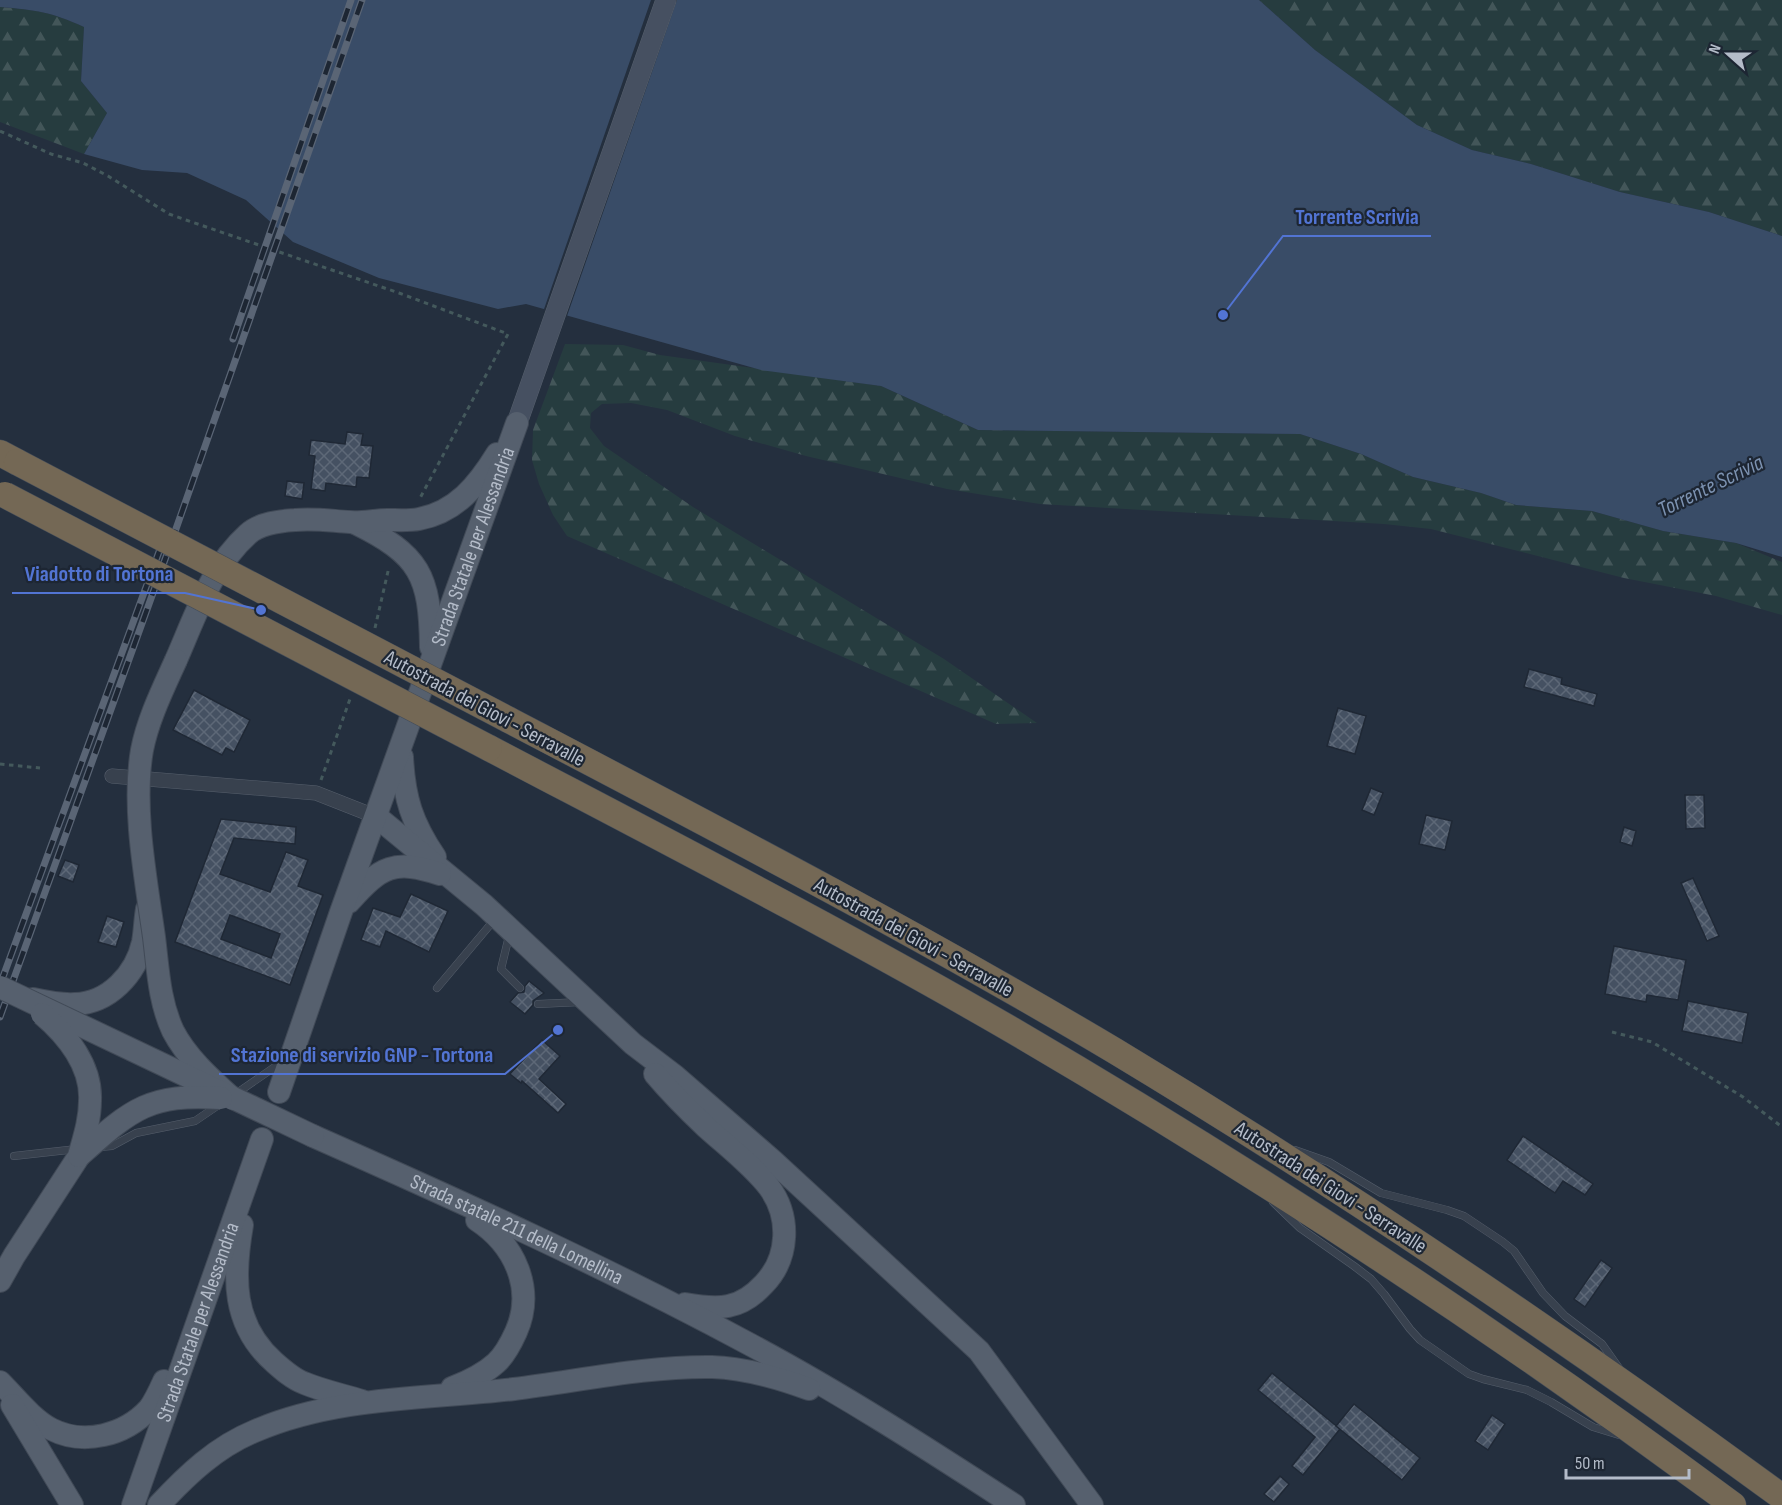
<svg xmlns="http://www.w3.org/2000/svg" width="1782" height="1505" viewBox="0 0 1782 1505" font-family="'Sofia Sans Condensed',sans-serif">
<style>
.forest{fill:url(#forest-firs)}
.water{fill:#394c67}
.pier{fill:#242f3e}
.building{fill:url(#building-cross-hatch);stroke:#1f2835;stroke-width:1.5;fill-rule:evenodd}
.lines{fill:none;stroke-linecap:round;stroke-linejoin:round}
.lane-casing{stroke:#565f6c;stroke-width:8}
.street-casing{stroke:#565f6c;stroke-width:15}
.secondary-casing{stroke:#565f6c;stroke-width:21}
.primary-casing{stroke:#414a57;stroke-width:24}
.highway-casing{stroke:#434c59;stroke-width:27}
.path{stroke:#44595c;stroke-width:3;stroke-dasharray:4.5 4.5;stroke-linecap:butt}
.lane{stroke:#38414e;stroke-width:7}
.street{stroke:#38414e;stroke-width:14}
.secondary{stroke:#465061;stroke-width:20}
.primary{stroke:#56606e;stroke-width:22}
.highway{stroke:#746855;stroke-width:26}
.rail-casing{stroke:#5a6575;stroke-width:7}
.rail{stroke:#1d2633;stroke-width:4.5;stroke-dasharray:14;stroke-linecap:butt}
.primary-bridge-casing{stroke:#414a57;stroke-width:24;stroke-linecap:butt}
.highway-bridge-casing{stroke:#434c59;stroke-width:27;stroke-linecap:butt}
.primary-bridge{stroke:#56606e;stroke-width:22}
.highway-bridge{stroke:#746855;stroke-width:26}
.labels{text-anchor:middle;stroke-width:4.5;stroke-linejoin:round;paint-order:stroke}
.street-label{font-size:21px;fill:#b4bcc9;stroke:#1d2633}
.water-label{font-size:22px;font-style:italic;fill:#7c92b1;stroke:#1d2633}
.leader{fill:none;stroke:#5274d3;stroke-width:2}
.callout-dot{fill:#5274d3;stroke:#1d2633;stroke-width:2}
.callout-label{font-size:22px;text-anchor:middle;font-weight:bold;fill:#5274d3;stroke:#1d2633;stroke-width:4.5;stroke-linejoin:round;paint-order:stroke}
</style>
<defs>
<pattern id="forest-firs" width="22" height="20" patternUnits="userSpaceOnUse" patternTransform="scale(1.5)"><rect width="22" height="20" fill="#263c3f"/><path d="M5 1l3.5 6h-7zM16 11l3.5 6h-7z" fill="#435659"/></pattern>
<pattern id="building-cross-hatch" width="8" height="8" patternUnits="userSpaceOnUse" patternTransform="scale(1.5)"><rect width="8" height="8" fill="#455162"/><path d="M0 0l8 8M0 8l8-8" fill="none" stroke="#5d6877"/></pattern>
</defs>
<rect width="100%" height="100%" fill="#242f3e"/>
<!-- forest -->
<g class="forest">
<polygon points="1259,0 1782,0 1782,236 1709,212 1620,192 1531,164 1472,150 1417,125 1315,50"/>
<path d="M 0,7 C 36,10 51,12 84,27 L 81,81 L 107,113 L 84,154 L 0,122 Z"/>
<polygon points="565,344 623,345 660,355 881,386 978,430 1300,434 1361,454 1413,477 1481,493 1516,505 1592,511 1663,531 1736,543 1782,562 1782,615 1716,596 1624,578 1431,529 1384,524 1040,504 947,489 806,456 735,436 667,410 631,403 602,404 591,413 590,428 604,446 693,507 944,659 1037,723 996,724 567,536 553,515 539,484 532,460 533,430"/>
</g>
<!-- water -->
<path class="water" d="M 0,0 L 1259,0 L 1315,50 L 1417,125 L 1472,150 L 1531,164 L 1620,192 L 1709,212 L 1782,236 L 1782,557 L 1736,543 L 1663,531 L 1592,511 L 1516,505 L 1481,493 L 1413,477 L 1361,454 L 1300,434 L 978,430 L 881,386 L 761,370 L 526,304 L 498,309 L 379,278 L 293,242 L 246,200 L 187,173 L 142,170 L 84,154 L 107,113 L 81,81 L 84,27 C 51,12 36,10 0,7 Z"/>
<!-- pier -->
<polygon class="pier" points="651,0 677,0 566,319 543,312"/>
<!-- building -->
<g class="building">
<polygon points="347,432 363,434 361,445 373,446 369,478 357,477 356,487 326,483 325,491 311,489 315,456 309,455 311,440 345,444"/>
<polygon points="287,481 304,483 302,499 285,496"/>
<polygon points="1529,669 1562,678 1561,684 1597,694 1594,706 1524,687"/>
<polygon points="194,690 250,720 234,752 226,748 222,755 173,730"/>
<polygon points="1338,708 1366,716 1355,754 1327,746"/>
<polygon points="1371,788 1383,793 1374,815 1362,810"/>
<polygon points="1685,795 1704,795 1705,828 1686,829"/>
<polygon points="1426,815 1452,821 1445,850 1419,844"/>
<path d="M 221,819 L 296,827 L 295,844 L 234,838 L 220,874 L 270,892 L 286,852 L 308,860 L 298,886 L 323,895 L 290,985 L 175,942 ZM 230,915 L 280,934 L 271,958 L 221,939 Z"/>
<polygon points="1624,827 1636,831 1632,846 1620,842"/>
<polygon points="65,860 79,865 73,882 58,876"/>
<polygon points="1693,878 1719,936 1707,941 1681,883"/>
<polygon points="411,894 448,911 429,952 386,931 380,947 361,940 373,908 400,917"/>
<polygon points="107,916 124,922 116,947 98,942"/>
<polygon points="1614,946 1686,960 1678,1000 1647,995 1646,1002 1605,994"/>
<polygon points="529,981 544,993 533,1001 533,1005 525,1014 510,1002 518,993 524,992 525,986"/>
<polygon points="1688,1001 1748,1013 1742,1043 1682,1031"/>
<polygon points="542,1040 560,1056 539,1079 566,1104 558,1113 522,1081 521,1083 510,1074"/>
<polygon points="1523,1136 1593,1184 1585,1195 1563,1181 1555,1193 1507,1160"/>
<polygon points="1601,1260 1612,1268 1585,1307 1574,1299"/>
<polygon points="1272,1373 1340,1429 1303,1475 1292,1466 1315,1437 1258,1390"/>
<polygon points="1354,1404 1420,1458 1402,1480 1336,1426"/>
<polygon points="1492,1415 1505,1424 1488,1450 1475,1441"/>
<polygon points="1280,1476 1289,1484 1274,1502 1264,1494"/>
</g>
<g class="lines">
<!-- lane casing -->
<g class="lane-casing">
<g id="lane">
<polyline points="509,936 501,969 520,988"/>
<polyline points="437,988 495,919"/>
<polyline points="538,1004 581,1002"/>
<polyline points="234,1095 282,1062"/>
<polyline points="100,1147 112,1146 136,1133 195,1121 220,1104"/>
<polyline points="1295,1150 1329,1162 1381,1193 1447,1210 1464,1216 1503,1242 1514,1251 1543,1293 1565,1316 1602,1344 1619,1368"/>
<polyline points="14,1156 77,1149"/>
<polyline points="1273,1202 1300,1228 1354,1266 1371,1279 1384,1294 1410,1329 1420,1340 1469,1374 1483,1379 1527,1390 1551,1402 1593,1427 1619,1435"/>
</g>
</g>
<!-- street casing -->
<g class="street-casing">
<polyline id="street" points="112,776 316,793 377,817"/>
</g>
<!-- secondary casing -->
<g class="secondary-casing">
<polyline id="secondary" points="517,423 666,0"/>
</g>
<!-- primary casing -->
<g class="primary-casing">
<g id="primary">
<path d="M 355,523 C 420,555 430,575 431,647"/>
<path d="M 176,660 C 195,617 211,567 248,534 C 260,523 280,521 295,520 C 314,518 332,521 350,522 C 362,523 375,520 387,520 C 397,520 409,521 419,519 C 456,512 478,485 497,454"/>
<path d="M 402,757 C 404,798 412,823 435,857"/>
<polyline points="377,817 484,905 633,1044 675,1076 773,1161 979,1351 1092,1505"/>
<path d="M 349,902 C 381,866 394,859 440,874"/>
<path d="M 33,999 C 47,1002 61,1005 75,1004 C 109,1003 136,974 143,942 C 145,931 145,920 147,909"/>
<path d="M 655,1074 C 671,1093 688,1110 706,1127 C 727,1146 752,1165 769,1187 C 791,1217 789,1258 764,1284 C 740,1310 719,1310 685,1304"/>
<path id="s1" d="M 279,1092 L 341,912 L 517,423"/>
<path id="s2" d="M 313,1136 C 460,1201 608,1268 751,1345 C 841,1393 928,1449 1014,1505"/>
<path d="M 242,1225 C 233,1277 232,1325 274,1362 C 283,1370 293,1379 304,1383 C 323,1391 343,1395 362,1401"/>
<polyline points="0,1281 14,1256 79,1156"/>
<path d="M 0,1382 C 16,1398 32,1419 51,1429 C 84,1446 125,1435 149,1409 C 155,1401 160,1390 164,1381"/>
<path d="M 452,1388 C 467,1382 483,1375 496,1363 C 505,1355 511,1343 516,1332 C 535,1289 515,1245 477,1220"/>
<polyline points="12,1405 72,1505"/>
<path id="s3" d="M 133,1505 L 262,1139"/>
<path d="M 159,1505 C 187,1475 216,1447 255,1431 C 336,1396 428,1399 514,1389 C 579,1381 646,1366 712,1367 C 744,1368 779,1378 809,1389"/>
</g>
</g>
<!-- highway casing -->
<g class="highway-casing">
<g id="highway">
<polyline points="0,453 17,462"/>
<path d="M 509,720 C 713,827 917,933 1115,1051 C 1344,1189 1566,1339 1782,1497"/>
<path d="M 489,748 C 664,840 841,931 1012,1030 C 1260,1175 1502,1334 1733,1505"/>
</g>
</g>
<!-- path -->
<g class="path">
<polyline points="0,131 51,154 83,163 108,176 169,214 186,220 399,293 508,334 419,500"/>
<polyline points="375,628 389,567"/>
<polyline points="0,764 40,768"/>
<polyline points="321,780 350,699"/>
<polyline points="1612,1032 1652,1042 1743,1097 1782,1127"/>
</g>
<!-- lane -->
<use href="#lane" class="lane"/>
<!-- street -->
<use href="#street" class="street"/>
<!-- secondary -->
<use href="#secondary" class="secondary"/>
<!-- primary -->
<use href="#primary" class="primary"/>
<!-- highway -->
<use href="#highway" class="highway"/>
<!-- rail casing -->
<g class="rail-casing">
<g id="rail">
<polyline points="233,339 351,0"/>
<polyline points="0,985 160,549"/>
<polyline points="0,1017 171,543 362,0"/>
</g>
</g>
<!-- rail -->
<use href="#rail" class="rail"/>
<!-- primary-bridge casing -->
<g class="primary-bridge-casing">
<g id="primary-bridge">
<path d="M 176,660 C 163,689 148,719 142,750 C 132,808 146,880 154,937 C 158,969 159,1001 173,1031 C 187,1058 211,1079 233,1099"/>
<polyline points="0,987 313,1136"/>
<path d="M 42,1014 C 67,1035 92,1066 90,1101 C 90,1120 84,1138 79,1156"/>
<path d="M 79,1156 C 131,1110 148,1093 221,1098"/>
</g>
</g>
<!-- highway-bridge casing -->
<g class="highway-bridge-casing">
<g id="highway-bridge">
<polyline points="17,462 509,720"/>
<polyline points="5,495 489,748"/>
</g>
</g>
<!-- primary-bridge -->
<use href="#primary-bridge" class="primary-bridge"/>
<!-- highway-bridge -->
<use href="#highway-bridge" class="highway-bridge"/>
</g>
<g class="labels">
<!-- street labels -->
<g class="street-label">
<text dy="7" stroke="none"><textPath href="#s1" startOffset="579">Strada Statale per Alessandria</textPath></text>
<text transform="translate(485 708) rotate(28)" y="7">Autostrada dei Giovi - Serravalle</text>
<text transform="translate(914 937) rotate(29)" y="7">Autostrada dei Giovi - Serravalle</text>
<text transform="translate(1331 1187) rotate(33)" y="7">Autostrada dei Giovi - Serravalle</text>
<text dy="7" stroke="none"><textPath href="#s2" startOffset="224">Strada statale 211 della Lomellina</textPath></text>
<text dy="7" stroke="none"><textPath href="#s3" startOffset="194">Strada Statale per Alessandria</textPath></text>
</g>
<!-- water labels -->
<g class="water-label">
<text transform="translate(1710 485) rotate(-26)" y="8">Torrente Scrivia</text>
</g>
</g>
<!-- callouts -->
<path class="leader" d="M1223 315L1283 236H1431M261 610L185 593H12M558 1030L505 1074H219"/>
<g class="callout-dot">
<circle cx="1223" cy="315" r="6"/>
<circle cx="261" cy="610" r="6"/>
<circle cx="558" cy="1030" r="6"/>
</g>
<g class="callout-label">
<text x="1357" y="224">Torrente Scrivia</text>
<text x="99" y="581">Viadotto di Tortona</text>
<text x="362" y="1062">Stazione di servizio GNP - Tortona</text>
</g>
<!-- north arrow -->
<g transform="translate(1728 54) rotate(291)" stroke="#1d2633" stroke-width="4.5" paint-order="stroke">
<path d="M0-4.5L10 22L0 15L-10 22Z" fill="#b4bcc9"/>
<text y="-9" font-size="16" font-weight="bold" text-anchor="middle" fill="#b4bcc9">N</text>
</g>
<!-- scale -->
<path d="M1566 1469v9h123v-9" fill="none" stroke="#b4bcc9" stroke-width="3"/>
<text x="1575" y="1469" font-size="18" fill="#b4bcc9" stroke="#1d2633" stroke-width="4.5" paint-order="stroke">50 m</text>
</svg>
